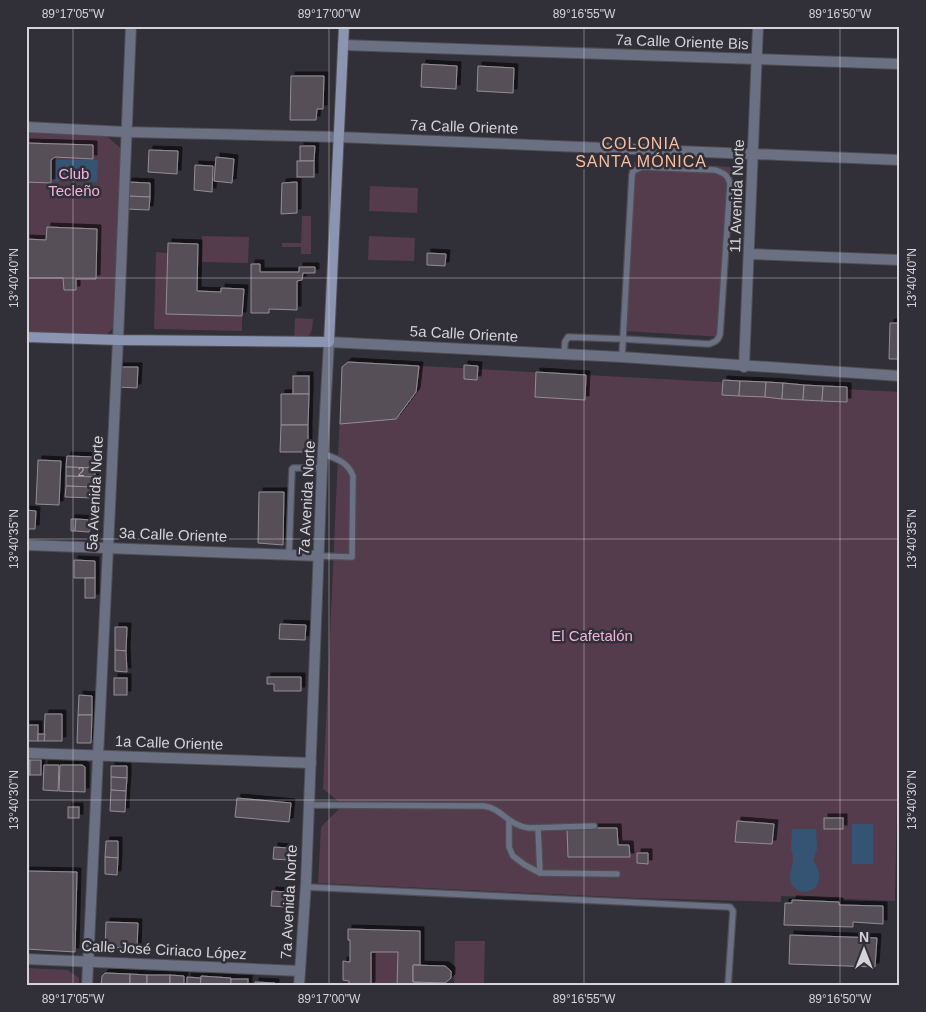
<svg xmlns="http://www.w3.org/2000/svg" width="926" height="1012" viewBox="0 0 926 1012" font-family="Arial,sans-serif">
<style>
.green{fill:#543c4c}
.water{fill:#355474}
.building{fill:#565058;stroke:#938d96;filter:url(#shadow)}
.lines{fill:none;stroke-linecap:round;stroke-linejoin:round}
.service-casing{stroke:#4e4d54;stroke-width:8}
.minor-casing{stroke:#4e4d54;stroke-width:12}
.tertiary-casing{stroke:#4e4d54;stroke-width:12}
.secondary-casing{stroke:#4e4d54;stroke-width:12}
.service{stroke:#6b7082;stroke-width:5.5}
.minor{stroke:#6b7082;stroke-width:10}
.tertiary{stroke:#6b7082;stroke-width:10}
.secondary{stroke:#8b94b1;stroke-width:10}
.ticks{fill:none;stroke:#d4d3d8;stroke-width:1;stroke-opacity:0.45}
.labels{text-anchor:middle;stroke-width:5;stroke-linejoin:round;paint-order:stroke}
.number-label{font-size:12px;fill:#b4b2b8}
.street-label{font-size:15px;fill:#d4d3d8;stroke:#312f37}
.park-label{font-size:15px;fill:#f4b2de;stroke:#312f37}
.neighbourhood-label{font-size:16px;letter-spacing:1px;fill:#fabea1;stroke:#312f37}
.neatline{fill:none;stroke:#d4d3d8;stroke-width:2}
.ticks-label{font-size:12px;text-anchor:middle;fill:#d4d3d8}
</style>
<defs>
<filter id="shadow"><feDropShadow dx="4" dy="-4" stdDeviation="0" flood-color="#0009"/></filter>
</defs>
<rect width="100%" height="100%" fill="#312f37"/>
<!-- green -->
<g class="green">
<polygon points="26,130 104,134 123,150 115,326 105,336 26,334"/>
<polygon points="634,162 733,167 723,337 624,331"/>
<polygon points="370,186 418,188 417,213 369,211"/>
<polygon points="302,216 311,216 311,254 301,254 301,247 282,247 282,243 301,243"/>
<polygon points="202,236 249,237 248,263 202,262"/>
<polygon points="369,236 415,238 414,261 368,260"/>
<polygon points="156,252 168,253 166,314 242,316 242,331 154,329"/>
<path d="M 295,318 L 313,319 C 312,336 310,338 294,340 Z"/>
<polygon points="348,362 900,392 900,795 897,798 895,901 781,896 781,902 636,898 318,883 321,827 341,807 341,803 323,789 342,367"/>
<polygon points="455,941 485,941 484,986 454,986"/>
<polygon points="371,952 398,952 397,986 371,986"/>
<polygon points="26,968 68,970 79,978 79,986 26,986"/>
</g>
<!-- water -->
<g class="water">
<polygon points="55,160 98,160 97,182 54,181"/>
<rect x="852" y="824" width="21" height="40"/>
<path d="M 792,829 L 816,829 L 817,849 L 813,860 C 833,890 799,901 791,883 C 788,875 792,869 793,860 C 794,857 792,853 791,849 C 791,843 792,836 792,829 Z"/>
</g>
<!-- building -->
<g class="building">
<polygon points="422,64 457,66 456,89 421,87"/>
<polygon points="478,66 514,68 513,93 477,91"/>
<polygon points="291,76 324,76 323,109 317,109 316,120 290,120"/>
<polygon points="26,143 93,145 93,159 55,157 51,160 51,183 26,182"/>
<polygon points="300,146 315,146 314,161 300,161"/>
<polygon points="149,150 178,151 177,174 148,172"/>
<polygon points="216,157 234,159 232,183 214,181"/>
<rect x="297" y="161" width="17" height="16"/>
<polygon points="195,165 213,166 212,192 194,190"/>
<polygon points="128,182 150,183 150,197 127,196"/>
<polygon points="297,182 297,213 281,214 282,183"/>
<polygon points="127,196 150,197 149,210 126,209"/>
<polygon points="47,227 97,229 96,279 76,279 76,290 64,290 63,278 26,278 26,239 46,240"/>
<polygon points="168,243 198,244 197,291 221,292 221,288 244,289 242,316 166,314"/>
<polygon points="427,253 446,254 445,266 427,265"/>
<polygon points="251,264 260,264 260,272 299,272 299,267 315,267 315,273 303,273 302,280 297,281 297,310 269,309 269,313 251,313"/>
<polygon points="890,323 900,323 900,359 889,359"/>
<polygon points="348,362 419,366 416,392 396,419 340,424 342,367"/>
<polygon points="464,365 478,366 477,380 464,379"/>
<polygon points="119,367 138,367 137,388 118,387"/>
<polygon points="536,372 586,375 585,400 535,397"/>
<rect x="293" y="376" width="16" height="18"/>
<polygon points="723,380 740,381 739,396 722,395"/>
<polygon points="740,381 766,382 765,397 739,396"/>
<polygon points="766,382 783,383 782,399 765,397"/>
<polygon points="783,383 804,385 803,400 782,399"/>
<polygon points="804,385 823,386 822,401 803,400"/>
<polygon points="823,386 847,387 847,402 822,401"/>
<polygon points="281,394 309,394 308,425 281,425"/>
<polygon points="281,425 308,425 308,452 280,452"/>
<polygon points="67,456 95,457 95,468 66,467"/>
<polygon points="38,460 61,461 59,505 36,504"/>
<polygon points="66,467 95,468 95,477 66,476"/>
<polygon points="66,476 95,477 94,487 66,486"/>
<polygon points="66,486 94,487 94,498 65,497"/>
<polygon points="259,492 284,492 283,545 258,543"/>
<polygon points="26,510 36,511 35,529 26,529"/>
<polygon points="71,519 76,519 75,531 71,531"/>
<polygon points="76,519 92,520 92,526 89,532 75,531"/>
<polygon points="74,560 95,561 95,578 74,578"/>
<rect x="85" y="578" width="10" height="20"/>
<polygon points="280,624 306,625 305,640 279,639"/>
<polygon points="115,627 127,627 126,651 115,650"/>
<polygon points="115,650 126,651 127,672 115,671"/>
<polygon points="267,677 301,677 301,691 274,691 274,684 267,684"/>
<rect x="114" y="678" width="13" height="17"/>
<polygon points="79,695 92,696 92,715 78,715"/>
<polygon points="45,714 62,714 62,741 44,741"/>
<polygon points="78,715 92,715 91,743 77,743"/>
<rect x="26" y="725" width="12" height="16"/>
<polygon points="38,734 45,734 44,741 38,741"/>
<rect x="26" y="760" width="4" height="15"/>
<rect x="30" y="760" width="11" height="15"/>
<polygon points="44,765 59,765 58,791 43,790"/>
<polygon points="60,765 82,765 85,767 85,792 59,791"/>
<polygon points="111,766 127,766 127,778 111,777"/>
<polygon points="111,777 127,778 126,791 111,790"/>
<polygon points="111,790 126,791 125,812 110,811"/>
<polygon points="237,798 291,803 289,822 235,817"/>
<rect x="68" y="807" width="11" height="11"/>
<rect x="824" y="818" width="19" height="11"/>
<polygon points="737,821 774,824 772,844 735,842"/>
<polygon points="567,828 617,828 618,845 629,845 630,857 568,857"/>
<polygon points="106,841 118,841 118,858 105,857"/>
<polygon points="274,847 288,848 288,860 273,859"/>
<polygon points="637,853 648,853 648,864 637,863"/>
<polygon points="105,857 118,858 117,875 105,874"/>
<polygon points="26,871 77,872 75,952 26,949"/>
<polygon points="272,891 286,892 285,907 271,906"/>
<polygon points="792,900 839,902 839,905 883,906 883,924 853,922 853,927 784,925 785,903 792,903"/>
<polygon points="106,922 138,923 137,949 105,947"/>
<polygon points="348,929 420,931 420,965 413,965 413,982 419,982 419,986 397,986 398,952 371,952 371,986 349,986 349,981 343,980 343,961 350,962 350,940 348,940"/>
<polygon points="790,935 877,938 875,967 789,964"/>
<polygon points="413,965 445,966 451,971 451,978 445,983 413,982"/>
<polygon points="105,973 130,974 130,986 101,986 102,976"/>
<polygon points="130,974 147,975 147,986 130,986"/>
<rect x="147" y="975" width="23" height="11"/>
<polygon points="170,975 184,976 184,986 170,986"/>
<polygon points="201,976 231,978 231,986 200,986"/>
<polygon points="187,977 201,978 200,986 187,986"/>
<rect x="231" y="979" width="17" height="7"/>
<polygon points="255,982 275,983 275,986 255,986"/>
</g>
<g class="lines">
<!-- service casing -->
<g class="service-casing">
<g id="service">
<path d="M 642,167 L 715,170 C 724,173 728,175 730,184 L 720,334 C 718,341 715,342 709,344 L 623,339 L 632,175 L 633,171 Z"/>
<polyline points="564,354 565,342 568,337 623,339 622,357"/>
<polyline points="289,555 292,469 293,468 322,468"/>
<path d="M 319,556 L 352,557 L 353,476 C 348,462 337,459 324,454"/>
<path d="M 309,805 L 484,806 C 503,809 507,825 529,828 L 594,826"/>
<polyline points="509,821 509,847 513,856 525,865 540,873 617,874"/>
<polyline points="538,828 540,873"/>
<polyline points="306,887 730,907 733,911 728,986"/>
</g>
</g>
<!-- minor casing -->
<g class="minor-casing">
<g id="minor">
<polyline points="343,45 900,64"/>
<polyline points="26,127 126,132 338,137 900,160"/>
<polyline points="750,254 900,260"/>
<polyline points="118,340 131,26"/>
<polyline points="329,342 622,357 900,376"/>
<polyline points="744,367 758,26"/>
<polyline points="26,753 311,763"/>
</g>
</g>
<!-- tertiary casing -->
<g class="tertiary-casing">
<g id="tertiary">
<polyline points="26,545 319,556"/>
<polyline points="26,959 300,971"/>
<polyline points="87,986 118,340"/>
<polyline points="299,986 306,883 322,468 329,342"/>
</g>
</g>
<!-- secondary casing -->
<g class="secondary-casing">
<polyline id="secondary" points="26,337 118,340 329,342 344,26"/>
</g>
<!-- service -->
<use href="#service" class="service"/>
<!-- minor -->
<use href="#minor" class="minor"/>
<!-- tertiary -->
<use href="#tertiary" class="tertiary"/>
<!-- secondary -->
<use href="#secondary" class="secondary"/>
</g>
<!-- ticks -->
<path class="ticks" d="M 73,26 L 73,986M 329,26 L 329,986M 584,26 L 584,986M 840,26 L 840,986M 26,278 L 900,278M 26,539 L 900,539M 26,800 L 900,800"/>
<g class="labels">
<!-- number labels -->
<g class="number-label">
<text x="81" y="476">2</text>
</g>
<!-- street labels -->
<g class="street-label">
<text transform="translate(682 42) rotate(2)" y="5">7a Calle Oriente Bis</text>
<text transform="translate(464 127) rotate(2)" y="5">7a Calle Oriente</text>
<text transform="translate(737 196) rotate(-88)" y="5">11 Avenida Norte</text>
<text transform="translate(464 334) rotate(3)" y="5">5a Calle Oriente</text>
<text transform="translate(95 493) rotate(-87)" y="5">5a Avenida Norte</text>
<text transform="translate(307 498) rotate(-87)" y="5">7a Avenida Norte</text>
<text transform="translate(173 535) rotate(2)" y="5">3a Calle Oriente</text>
<text transform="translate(169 743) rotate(2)" y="5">1a Calle Oriente</text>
<text transform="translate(289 902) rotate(-87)" y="5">7a Avenida Norte</text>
<text transform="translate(164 950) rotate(3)" y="5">Calle José Ciriaco López</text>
</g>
<!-- park labels -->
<g class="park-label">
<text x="74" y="179">Club<tspan x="74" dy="17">Tecleño</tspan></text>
<text x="592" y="641">El Cafetalón</text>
</g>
<!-- neighbourhood labels -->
<g class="neighbourhood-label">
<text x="641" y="149">COLONIA<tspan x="641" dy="18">SANTA MÓNICA</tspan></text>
</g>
</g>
<!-- border -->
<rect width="926" height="1012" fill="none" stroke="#312f37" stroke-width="55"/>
<!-- north arrow -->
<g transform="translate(864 950)" stroke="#312f37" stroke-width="4" paint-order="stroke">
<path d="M0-4L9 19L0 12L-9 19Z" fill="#d4d3d8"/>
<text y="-8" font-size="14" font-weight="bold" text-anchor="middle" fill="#d4d3d8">N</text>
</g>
<rect x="28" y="28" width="870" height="956" class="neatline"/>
<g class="ticks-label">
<text x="73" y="18">89°17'05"W</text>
<text x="329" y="18">89°17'00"W</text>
<text x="584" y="18">89°16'55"W</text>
<text x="840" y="18">89°16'50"W</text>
<text transform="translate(14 278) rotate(-90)" y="4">13°40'40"N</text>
<text transform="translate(912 278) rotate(-90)" y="4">13°40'40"N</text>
<text transform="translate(14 539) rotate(-90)" y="4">13°40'35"N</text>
<text transform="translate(912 539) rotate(-90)" y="4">13°40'35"N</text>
<text transform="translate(14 800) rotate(-90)" y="4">13°40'30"N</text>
<text transform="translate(912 800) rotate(-90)" y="4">13°40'30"N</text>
<text x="73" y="1003">89°17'05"W</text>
<text x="329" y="1003">89°17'00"W</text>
<text x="584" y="1003">89°16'55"W</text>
<text x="840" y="1003">89°16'50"W</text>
</g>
</svg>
